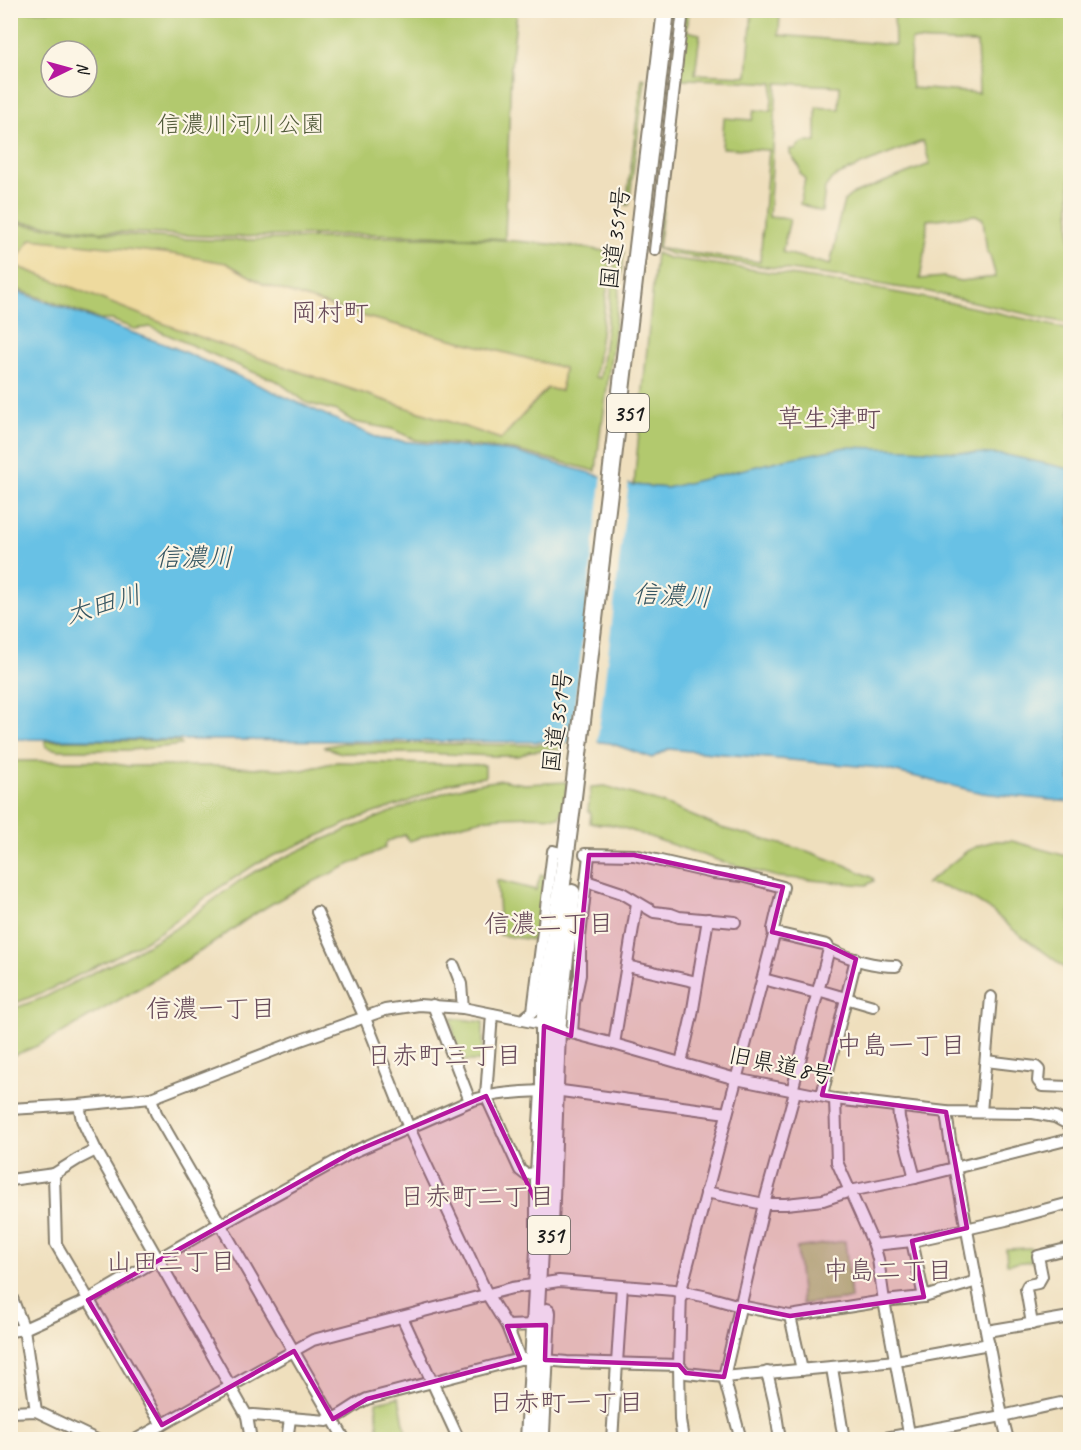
<svg xmlns="http://www.w3.org/2000/svg" width="1081" height="1450" viewBox="0 0 1081 1450" font-family="Caveat,'Klee One',sans-serif">
<style>
.green{fill:#b2c96e;stroke:#677245;stroke-width:1.5;fill-rule:evenodd}
.sand{fill:#eeda9e;stroke:#857b5d;stroke-width:1.5}
.water{fill:#67c1e5;stroke:#426e80;stroke-width:1.5}
.pier{fill:#efdfbd}
.lines{fill:none;stroke-linecap:round;stroke-linejoin:round}
.minor-casing{stroke:#867e6c;stroke-width:14}
.highway-casing{stroke:#867e6c;stroke-width:20}
.minor{stroke:#fff;stroke-width:10}
.highway{stroke:#fff;stroke-width:16}
.marked{fill:#b5179e;fill-opacity:0.2;stroke:#b5179e;stroke-width:4.5;stroke-linejoin:round}
.labels{text-anchor:middle;stroke-width:4.5;stroke-linejoin:round;paint-order:stroke}
.shield{fill:#fcf5e5;stroke:#5f5d58;stroke-width:1.5}
.shield-label{font-size:22px;font-weight:bold;fill:#1c1c1c}
.park-label{font-size:24px;fill:#505939;stroke:#fcf5e5}
.street-label{font-size:24px;fill:#1c1c1c;stroke:#fcf5e5}
.neighbourhood-label{font-size:26px;fill:#684b5a;stroke:#fcf5e5}
.water-label{font-size:26px;font-style:italic;fill:#365662;stroke:#fcf5e5}
</style>
<rect width="100%" height="100%" fill="#fcf5e5"/>
<filter id="ink" filterUnits="userSpaceOnUse"><feTurbulence type="fractalNoise" baseFrequency=".0167" numOctaves="2"/><feDisplacementMap in="SourceGraphic" scale="12" xChannelSelector="R" yChannelSelector="G"/><feConvolveMatrix kernelMatrix="1 2 1 2 8 2 1 2 1" color-interpolation-filters="sRGB"/></filter>
<filter id="wash" filterUnits="userSpaceOnUse"><feTurbulence type="fractalNoise" baseFrequency=".008" numOctaves="4" result="noise"/><feDisplacementMap in="SourceGraphic" scale="24" xChannelSelector="R" yChannelSelector="G"/><feGaussianBlur stdDeviation="1.35" result="paint"/><feColorMatrix in="noise" values="0 0 0 0 0 0 0 0 0 0 0 0 0 0 0 0 0 1.4 0 .05"/><feComposite in="paint" operator="in"/></filter>
<g filter="url(#wash)">
<rect width="100%" height="100%" fill="#efdfbd"/>
<!-- green -->
<g class="green">
<path d="M 10,11 L 517,11 L 511,66 L 505,239 L 429,235 L 368,234 L 226,237 L 98,231 L 11,221 ZM 51,51 L 87,51 L 87,87 L 51,87 Z"/>
<path d="M 685,11 L 689,11 L 687,31 L 700,34 L 695,74 L 747,76 L 752,11 L 780,11 L 779,35 L 895,45 L 894,11 L 1070,11 L 1070,324 L 921,290 L 895,287 L 835,276 L 671,254 L 656,248 ZM 911,40 L 977,43 L 979,93 L 912,88 L 910,67 ZM 680,79 L 724,80 L 773,83 L 771,111 L 754,110 L 752,120 L 724,118 L 722,148 L 769,150 L 760,262 L 683,252 L 658,248 ZM 777,83 L 840,86 L 839,109 L 816,107 L 816,142 C 806,142 800,141 795,150 L 790,149 L 790,154 L 799,166 L 800,173 L 805,179 L 800,204 L 822,212 L 825,188 L 832,178 L 861,165 L 923,141 L 930,164 L 851,195 L 844,201 L 835,236 L 836,240 L 830,265 L 782,252 L 790,219 L 769,217 ZM 976,215 L 983,219 L 987,253 L 990,256 L 996,277 L 960,281 L 944,277 L 920,279 L 926,244 L 927,220 Z"/>
<polygon points="642,78 645,79 629,205 626,205"/>
<path d="M 10,223 C 78,231 146,238 214,240 C 266,241 317,237 369,237 C 447,236 527,239 605,251 L 609,259 L 610,268 L 595,377 L 600,378 L 616,255 L 619,253 L 624,252 L 603,419 L 601,425 L 596,471 L 514,450 L 416,440 L 392,429 L 354,422 L 337,411 L 307,403 L 277,381 L 253,372 L 150,327 L 134,329 L 112,320 L 102,320 L 11,287 ZM 226,263 L 263,284 L 358,315 L 564,368 L 561,391 L 548,388 L 501,439 C 389,401 276,366 166,324 C 115,305 65,283 13,265 Z"/>
<path d="M 656,253 L 668,258 C 804,276 938,296 1070,330 L 1070,469 L 1006,455 L 786,459 L 667,488 L 634,485 Z"/>
<polygon points="72,740 173,741 180,742 181,745 130,750 58,750 46,747 45,741"/>
<polygon points="343,743 535,745 565,744 564,749 530,751 519,756 495,756 421,753 342,753 323,747"/>
<polygon points="11,761 98,761 128,766 214,766 303,770 336,762 485,765 485,777 468,779 448,784 407,802 362,817 259,862 214,891 163,930 140,944 53,988 11,1005"/>
<path d="M 502,780 L 524,784 L 567,782 L 564,810 L 561,812 L 560,817 C 536,816 509,815 485,819 C 459,823 434,833 409,841 L 405,835 L 388,841 L 385,845 L 385,848 C 339,870 291,890 247,919 C 235,927 223,937 210,945 C 173,969 134,991 96,1013 C 68,1029 41,1047 11,1056 L 10,1010 L 45,997 L 90,974 L 124,958 L 173,930 L 239,881 L 254,872 L 315,843 L 401,808 L 451,790 L 476,784 Z"/>
<polygon points="605,786 662,803 721,828 807,851 845,865 873,878 874,881 866,885 778,877 723,862 615,825 590,823 591,813 588,810 591,787"/>
<path d="M 995,841 L 1012,841 L 1070,857 L 1070,973 C 1055,958 1036,947 1019,934 C 1010,928 1003,920 994,913 C 974,898 952,887 926,884 L 967,851 L 980,845 Z"/>
<polygon points="541,874 545,875 539,941 500,935 497,880 536,890"/>
<polygon points="451,1018 483,1022 483,1061 465,1061 457,1051"/>
<polygon points="845,1241 851,1299 802,1304 797,1248"/>
<polygon points="1031,1248 1032,1261 1007,1264 1006,1249"/>
<polygon points="399,1397 407,1439 379,1439 376,1402"/>
</g>
<!-- sand -->
<path class="sand" d="M 31,239 L 173,254 L 226,263 L 263,284 L 358,315 L 564,368 L 561,391 L 547,388 L 501,439 C 389,401 276,366 165,324 C 114,305 64,283 13,265 Z"/>
<!-- water -->
<polygon class="water" points="10,289 175,348 380,439 514,452 633,485 667,488 786,459 846,447 908,449 1006,455 1070,469 1070,802 982,793 880,768 668,749 652,758 610,743 600,742 11,739"/>
<!-- pier -->
<polygon class="pier" points="602,474 629,481 597,745 570,745"/>
</g>
<g filter="url(#ink)">
<g class="lines">
<!-- minor casing -->
<g class="minor-casing">
<g id="minor">
<polyline points="655,250 683,10"/>
<polyline points="585,854 634,855 713,873 741,876 783,887 773,929 774,935 681,1290 679,1365 680,1420 683,1440"/>
<polyline points="586,881 622,893 654,912 671,914 679,917 735,922"/>
<polyline points="317,912 365,1018 409,1128 487,1294 507,1326 535,1325"/>
<polyline points="774,935 780,934 827,945 829,949 792,1091"/>
<path d="M 829,949 C 850,959 874,966 896,966"/>
<polyline points="454,966 461,984 463,1008"/>
<polyline points="627,966 697,982"/>
<polyline points="763,979 817,993"/>
<polyline points="818,990 873,1006"/>
<polyline points="433,1005 470,1101"/>
<polyline points="492,1014 486,1096 520,1170 525,1174 539,1173"/>
<polyline points="522,1020 533,1011 553,851 557,852"/>
<polyline points="572,1033 574,1003 580,975 580,937 589,855"/>
<polyline points="614,1044 637,903"/>
<polyline points="986,1061 1036,1067 1039,1070 1038,1081 1042,1086 1070,1087"/>
<polyline points="681,1063 692,1015 708,919"/>
<polyline points="554,1090 727,1113"/>
<polyline points="822,1095 856,959"/>
<polyline points="151,1098 156,1113 345,1440"/>
<polyline points="835,1099 837,1162 874,1245 878,1259 884,1301 909,1433"/>
<polyline points="79,1105 82,1120 96,1150 247,1416 251,1440"/>
<polyline points="898,1106 899,1118 915,1178"/>
<polyline points="10,1109 79,1105 151,1098 298,1041 385,1010 419,1005 463,1008 537,1023 557,1031 572,1033 614,1044 736,1079 835,1099 946,1112 1033,1113 1055,1117 1070,1125"/>
<polyline points="946,1112 950,1140 1002,1416 1008,1440"/>
<polyline points="981,1112 991,997"/>
<polyline points="54,1174 56,1244 162,1425"/>
<polyline points="10,1180 54,1174 78,1159 96,1150"/>
<polyline points="706,1192 764,1204 786,1204 823,1200 850,1191 915,1178 1070,1139"/>
<polyline points="912,1241 924,1297"/>
<polyline points="874,1245 912,1241 1006,1220 1070,1203"/>
<polyline points="10,1293 24,1329 36,1411"/>
<polyline points="790,1316 802,1370"/>
<polyline points="402,1317 459,1440"/>
<polyline points="1032,1324 1026,1289 1028,1285 1038,1283 1042,1276 1038,1256 1070,1248"/>
<polyline points="507,1326 520,1359"/>
<path d="M 10,1331 L 24,1329 L 88,1300 L 213,1227 L 220,1225 L 351,1153 L 470,1101 C 495,1093 518,1092 544,1091"/>
<polyline points="987,1331 1070,1317"/>
<polyline points="545,1360 567,1362 679,1365 686,1373 724,1377 896,1361 989,1344"/>
<polyline points="832,1368 844,1440"/>
<polyline points="767,1372 774,1401 780,1440"/>
<polyline points="10,1412 36,1411 97,1440"/>
<path d="M 247,1416 L 253,1415 L 327,1421 C 342,1417 353,1405 367,1399 L 520,1359 L 533,1359"/>
<polyline points="135,1440 313,1340 512,1288 559,1281 674,1290 708,1297 740,1306 790,1316 884,1301 924,1297 977,1281"/>
<polyline points="287,1440 290,1419"/>
<polyline points="612,1440 622,1286"/>
<polyline points="741,1440 724,1377 764,1204 795,1092"/>
<polyline points="875,1440 1002,1416 1070,1401"/>
</g>
</g>
<!-- highway casing -->
<g class="highway-casing">
<g id="highway">
<polyline points="550,1226 557,1031 572,893"/>
<polyline points="541,1433 547,1312"/>
<polyline points="529,1440 539,1250 539,1173 544,1091 544,1026 546,1006 571,814 666,10"/>
</g>
</g>
<!-- minor -->
<use href="#minor" class="minor"/>
<!-- highway -->
<use href="#highway" class="highway"/>
</g>
</g>
<!-- marked area -->
<path class="marked" d="M 589,855 L 634,855 L 783,887 L 772,932 L 827,945 L 856,959 L 822,1095 L 946,1112 L 967,1228 L 912,1241 L 924,1297 L 790,1316 L 740,1306 L 724,1377 L 686,1373 L 679,1365 L 545,1360 L 546,1325 L 507,1326 L 520,1359 L 367,1399 L 333,1419 L 294,1351 L 162,1425 L 88,1300 L 351,1153 L 486,1096 L 537,1204 L 544,1026 L 571,1036 Z"/>
<g class="labels">
<!-- shield labels -->
<g class="shield">
<rect x="607" y="394" width="42" height="38" rx="4.5"/>
<rect x="528" y="1216" width="42" height="38" rx="4.5"/>
</g>
<g class="shield-label">
<text x="628" y="421">351</text>
<text x="549" y="1243">351</text>
</g>
<!-- park labels -->
<g class="park-label">
<text x="241" y="132">信濃川河川公園</text>
</g>
<!-- street labels -->
<g class="street-label">
<text transform="translate(615 238) rotate(-83)" y="8">国道351号</text>
<text transform="translate(557 721) rotate(-83)" y="8">国道351号</text>
<text transform="translate(781 1065) rotate(12)" y="8">旧県道8号</text>
</g>
<!-- neighbourhood labels -->
<g class="neighbourhood-label">
<text x="330" y="321">岡村町</text>
<text x="829" y="427">草生津町</text>
<text x="549" y="932">信濃二丁目</text>
<text x="211" y="1017">信濃一丁目</text>
<text x="901" y="1054">中島一丁目</text>
<text x="444" y="1064">日赤町三丁目</text>
<text x="477" y="1205">日赤町二丁目</text>
<text x="171" y="1270">山田三丁目</text>
<text x="888" y="1279">中島二丁目</text>
<text x="566" y="1411">日赤町一丁目</text>
</g>
<!-- water labels -->
<g class="water-label">
<text x="194" y="566">信濃川</text>
<text transform="translate(672 595) rotate(3)" y="9">信濃川</text>
<text transform="translate(103 604) rotate(-16)" y="9">太田川</text>
</g>
</g>
<!-- margin -->
<rect width="1081" height="1450" fill="none" stroke="#fcf5e5" stroke-width="36"/>
<!-- north arrow -->
<g transform="translate(69 69) rotate(85)"><circle r="28" fill="#fcf5e5" stroke="#a29e95" stroke-width="1.5"/>
<path d="M0-4.5L10 22L0 15L-10 22Z" fill="#b5179e"/>
<text y="-9" font-size="16" font-weight="bold" text-anchor="middle" fill="#1c1c1c">N</text>
</g>
</svg>
